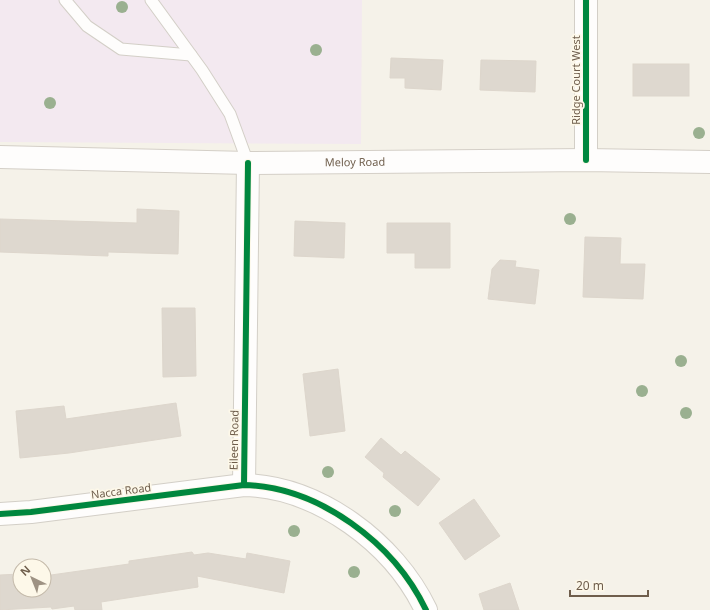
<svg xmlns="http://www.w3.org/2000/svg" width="710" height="610" viewBox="0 0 710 610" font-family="'Noto Sans',sans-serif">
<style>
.education{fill:#f3e9f0}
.building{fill:#ded8cf;stroke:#ddd6cc}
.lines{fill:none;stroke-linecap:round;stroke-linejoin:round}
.service-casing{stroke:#d3cfc7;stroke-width:13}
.minor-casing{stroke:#d3cfc7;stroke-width:24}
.secondary-casing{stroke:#d4cfc7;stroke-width:24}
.service{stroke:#fefdfc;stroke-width:11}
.minor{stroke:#fefdfc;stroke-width:22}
.secondary{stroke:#fefdfc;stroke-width:22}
.cycleway-casing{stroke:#fdf8e9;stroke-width:8}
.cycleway{stroke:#00873e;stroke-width:6}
.tree{fill:#9ab090}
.labels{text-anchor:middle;stroke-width:3.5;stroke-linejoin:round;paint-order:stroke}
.street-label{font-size:11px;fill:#6f5e4c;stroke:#fdf8e9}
</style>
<rect width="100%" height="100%" fill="#f5f2e9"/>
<!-- education -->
<polygon class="education" points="0,0 362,0 361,144 0,142"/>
<!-- building -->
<g class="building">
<polygon points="391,58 443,60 441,90 405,88 405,78 390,78"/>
<polygon points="481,60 536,61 535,92 480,90"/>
<rect x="633" y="64" width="56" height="32"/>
<polygon points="137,209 179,211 178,254 108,252 108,256 0,252 0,219 137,223"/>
<polygon points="295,221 345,223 344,258 294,256"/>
<polygon points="387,223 450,223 450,268 415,268 415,253 387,253"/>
<polygon points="585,237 621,238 620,264 645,264 643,299 583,297"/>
<polygon points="500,260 516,261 515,267 539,270 535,304 488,299 492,269"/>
<polygon points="162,308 195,308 196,376 163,377"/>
<polygon points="338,369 345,431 310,436 303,374"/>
<polygon points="176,403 181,436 69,453 20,458 16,411 64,406 66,419"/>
<polygon points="381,438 401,455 405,451 440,479 418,506 383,477 384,473 365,457"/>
<polygon points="474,499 500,536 465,560 439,523"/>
<polygon points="192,552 194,555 208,553 246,559 247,553 290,561 284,593 197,576 198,587 101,602 102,610 75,610 74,606 52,609 51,607 0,610 0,575 20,574 20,590 44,590 44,576 129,564 129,561"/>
<polygon points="510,583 519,610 484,610 479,594"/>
</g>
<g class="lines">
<!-- service casing -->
<g class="service-casing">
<g id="service">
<polyline points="65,0 87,26 121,49 191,55"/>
<polyline points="151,0 202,70 230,114 248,163"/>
</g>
</g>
<!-- minor casing -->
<g class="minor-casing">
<g id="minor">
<polyline points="586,160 586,0"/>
<polyline points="244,485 248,163"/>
<path d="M 0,514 L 31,512 L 244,485 C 319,487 394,543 426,610"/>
</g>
</g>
<!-- secondary casing -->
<g class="secondary-casing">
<g id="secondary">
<path id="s1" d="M 0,157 L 248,163 L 586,160 L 710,162"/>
</g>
</g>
<!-- service -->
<use href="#service" class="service"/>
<!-- minor -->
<use href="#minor" class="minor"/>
<!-- secondary -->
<use href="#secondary" class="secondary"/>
<!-- cycleway casing -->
<g class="cycleway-casing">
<g id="cycleway">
<polyline points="586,160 586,0"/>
<polyline points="244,485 248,163"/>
<path d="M 0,514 L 31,512 L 244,485 C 319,487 394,543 426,610"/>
</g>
</g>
<!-- cycleway -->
<use href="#cycleway" class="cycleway"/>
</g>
<!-- trees -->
<g class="tree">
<circle cx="122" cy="7" r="6"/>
<circle cx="316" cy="50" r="6"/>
<circle cx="50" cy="103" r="6"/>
<circle cx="699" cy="133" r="6"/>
<circle cx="570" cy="219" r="6"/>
<circle cx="681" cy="361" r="6"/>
<circle cx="642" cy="391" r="6"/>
<circle cx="686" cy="413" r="6"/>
<circle cx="328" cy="472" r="6"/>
<circle cx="395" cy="511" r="6"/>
<circle cx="294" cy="531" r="6"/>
<circle cx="354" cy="572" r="6"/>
</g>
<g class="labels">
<!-- street labels -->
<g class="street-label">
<text transform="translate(576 80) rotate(-90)" y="4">Ridge Court West</text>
<text dy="4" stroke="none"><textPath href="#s1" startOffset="355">Meloy Road</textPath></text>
<text transform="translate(234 440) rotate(-89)" y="4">Eileen Road</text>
<text transform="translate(121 491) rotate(-7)" y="4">Nacca Road</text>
</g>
</g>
<!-- north arrow -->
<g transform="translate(32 578) rotate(317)"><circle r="19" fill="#fdf8e9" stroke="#c4baaa"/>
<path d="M0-3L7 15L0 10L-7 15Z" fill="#9e9283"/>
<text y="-6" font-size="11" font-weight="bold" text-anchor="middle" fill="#6f5e4c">N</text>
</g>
<!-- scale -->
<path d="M570 590v6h78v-6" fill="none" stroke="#6f5e4c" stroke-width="2"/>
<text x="576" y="590" font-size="12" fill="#6f5e4c" stroke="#fdf8e9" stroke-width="3" paint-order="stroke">20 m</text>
</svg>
